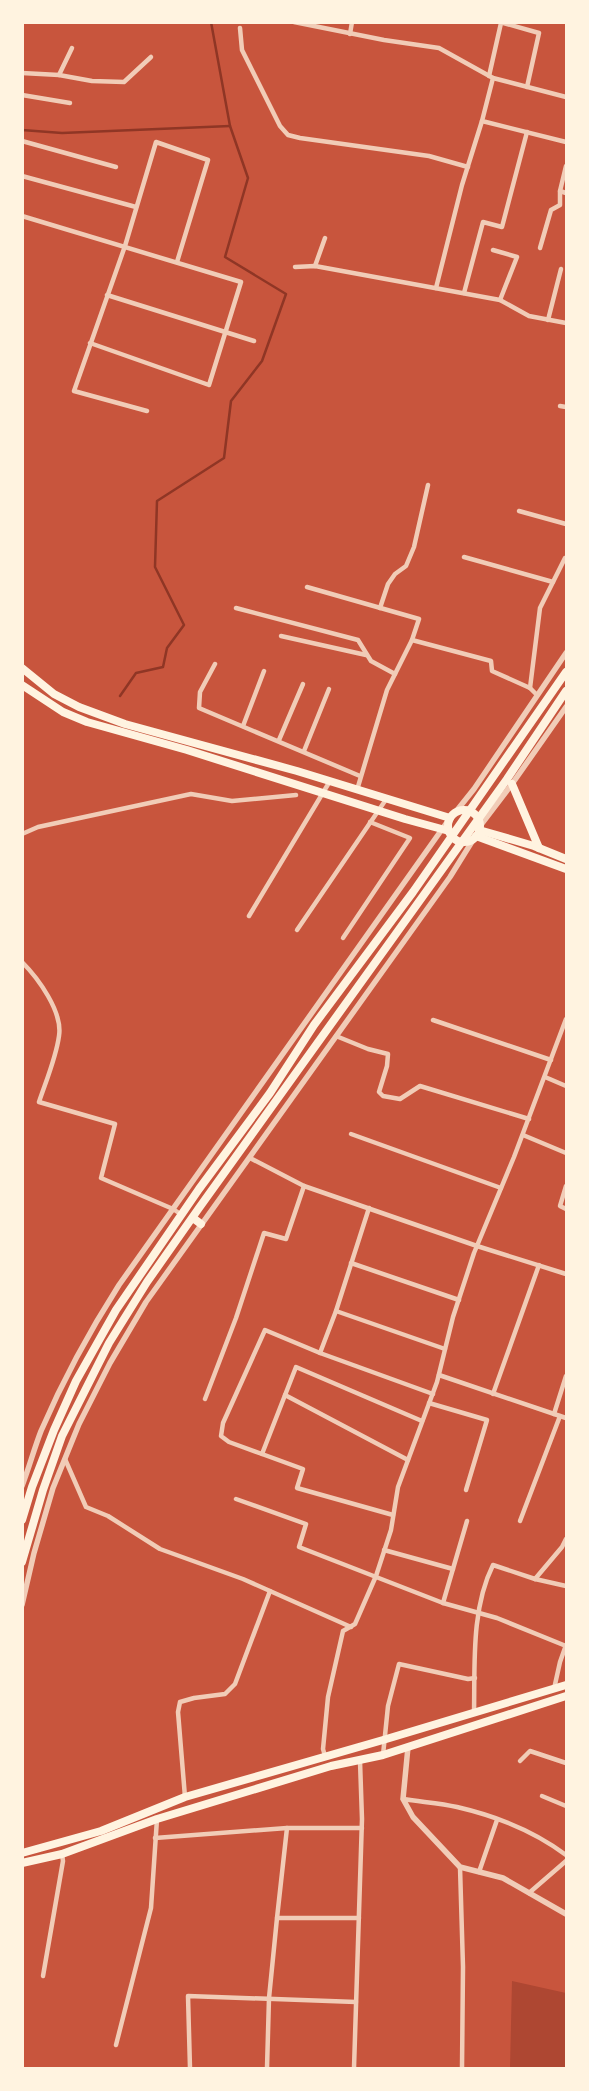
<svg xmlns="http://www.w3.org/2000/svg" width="589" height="2091" viewBox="0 0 589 2091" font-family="Figtree,sans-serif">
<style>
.green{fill:#ae4732}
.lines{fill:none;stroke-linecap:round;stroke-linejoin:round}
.stream{stroke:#8f3625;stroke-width:2.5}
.minor{stroke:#f1ccb7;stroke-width:4.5}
.tertiary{stroke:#f1ccb7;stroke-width:5.5}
.primary{stroke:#fff3e0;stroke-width:8}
.trunk{stroke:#fff3e0;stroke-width:8}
</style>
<rect width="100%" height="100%" fill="#c8553d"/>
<!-- green -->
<polygon class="green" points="512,1981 566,1993 566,2068 510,2068"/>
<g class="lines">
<!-- stream -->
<g class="stream">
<polyline points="22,130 62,133 230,126"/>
<polyline points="120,696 136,673 163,667 167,648 184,625 155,567 157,501 224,458 231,401 262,361 286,294 225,257 248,178 230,126 211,22"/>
</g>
<!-- minor -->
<g class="minor">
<polyline points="294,22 384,40 439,48 493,78 566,97"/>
<polyline points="500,22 539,33 527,87"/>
<polyline points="240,28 242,50 280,126 288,135 300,138 429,156 468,167"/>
<polyline points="350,34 352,22"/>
<polyline points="22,73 59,75 92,81 124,82 151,57"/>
<polyline points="59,75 72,48"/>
<polyline points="489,76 501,23"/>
<polyline points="493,78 482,121 566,142"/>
<polyline points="22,95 70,103"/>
<polyline points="22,141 116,167"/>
<polyline points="566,166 560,191 566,193"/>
<polyline points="22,176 136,207"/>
<polyline points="22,216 241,282 209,385 90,343"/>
<polyline points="540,248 551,210 560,205 560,191"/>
<polyline points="493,250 517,257 500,300"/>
<polyline points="315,266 325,238"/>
<polyline points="295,267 315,266 500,300 529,316 566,323"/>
<polyline points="436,288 462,185 482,121"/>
<polyline points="464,293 483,222 502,227 527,132"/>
<polyline points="107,295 254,341"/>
<polyline points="548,320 561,269"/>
<polyline points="560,406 566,407"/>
<polyline points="147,411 74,391 125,246 156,142 208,160 177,262"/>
<polyline points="519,511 566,524"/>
<polyline points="464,557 553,582"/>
<polyline points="307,587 419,619 412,640 387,690 357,790"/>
<polyline points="236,608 358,640 371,661 395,674"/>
<polyline points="380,608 388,584 395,574 406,566 414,547 428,485"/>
<polyline points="281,636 366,655"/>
<polyline points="412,640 491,661 492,671 530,688 537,695"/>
<polyline points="215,664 200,692 199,708 360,776"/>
<polyline points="530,688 540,608 565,558"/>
<polyline points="243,726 264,671"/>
<polyline points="279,740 303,684"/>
<polyline points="304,751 329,689"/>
<polyline points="22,834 38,827 191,794 232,801 296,795"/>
<polyline points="249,916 330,781"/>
<polyline points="297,930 387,798"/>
<polyline points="343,938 410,838 370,822"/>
<path d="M 22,962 C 38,978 63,1012 59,1036 C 56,1058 46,1081 39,1102 L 115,1124 L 101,1178 L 173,1209 L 182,1215"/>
<polyline points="433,1020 551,1060"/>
<polyline points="336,1036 368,1049 388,1054 387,1066 379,1092 383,1096 400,1099 420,1086 529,1119"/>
<polyline points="545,1077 566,1086"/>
<polyline points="351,1134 501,1188"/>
<polyline points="523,1135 566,1153"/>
<polyline points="250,1158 304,1186 477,1246 566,1274"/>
<polyline points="566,1186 560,1206 566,1209"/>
<polyline points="351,1263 459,1300"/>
<polyline points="336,1311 445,1349"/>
<polyline points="320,1353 336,1311 369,1208"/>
<polyline points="439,1375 566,1418"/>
<polyline points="493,1394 539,1265"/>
<polyline points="285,1395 408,1460"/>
<polyline points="205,1399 236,1318 264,1233 286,1239 304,1186"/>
<polyline points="429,1403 487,1420 466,1490"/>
<polyline points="554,1414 566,1376"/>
<polyline points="422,1421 296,1367 262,1454 229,1442 221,1436 223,1423 265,1330 320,1353 433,1394"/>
<polyline points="262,1454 303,1469 297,1488 393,1515"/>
<polyline points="65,1459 86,1507 108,1516 160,1549 243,1579 351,1627"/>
<polyline points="236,1499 306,1524 299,1547 443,1603 497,1618 566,1646"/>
<polyline points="520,1521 560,1416"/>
<polyline points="384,1550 453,1569"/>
<polyline points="535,1579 562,1547 566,1539"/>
<polyline points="443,1603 467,1521"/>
<polyline points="554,1689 560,1662 566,1645"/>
<path d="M 474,1713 C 475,1665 471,1609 493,1565 L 535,1579 L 566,1586"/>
<polyline points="383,1755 388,1706 399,1664 468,1679 475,1678"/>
<polyline points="325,1756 323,1749 328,1697 343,1631 355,1624 376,1576 391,1530 398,1487 437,1382 453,1317 474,1253 514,1157 566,1019"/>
<polyline points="520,1761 530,1751 566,1763"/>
<polyline points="542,1796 566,1806"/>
<polyline points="185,1797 178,1712 180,1702 194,1698 225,1694 235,1684 270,1591"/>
<path d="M 403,1799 C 421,1802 440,1803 457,1807 C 496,1816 534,1831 566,1855"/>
<polyline points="155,1838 287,1828 362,1828"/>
<polyline points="460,1867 463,1967 462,2068"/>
<polyline points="479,1872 497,1820"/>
<polyline points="529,1893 566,1861"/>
<polyline points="277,1918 287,1828"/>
<polyline points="43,1976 63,1861 62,1854"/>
<polyline points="116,2045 151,1908 157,1819"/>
<polyline points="190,2068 188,1996 356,2002"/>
<polyline points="267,2068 269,1998 277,1918 359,1918"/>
<polyline points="354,2068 362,1819 360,1761"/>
</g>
<!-- tertiary -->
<g class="tertiary">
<polyline points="454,814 474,789 566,653"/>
<polyline points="480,826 512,784 566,707"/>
<path d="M 22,1486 C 29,1468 34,1449 41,1431 C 63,1380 89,1332 119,1285 L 450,818"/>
<polyline points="22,1605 34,1553 53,1488 79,1424 110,1363 146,1302 450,877 473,840"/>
<polyline points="408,1747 403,1799 413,1817 460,1867 503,1878 566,1914"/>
</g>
<!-- primary -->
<g class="primary">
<polyline points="22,668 54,694 79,707 125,724 297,771 450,818"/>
<polyline points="22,685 63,712 87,722 187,750 405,819 449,831"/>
<polyline points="512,784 539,848"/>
<circle cx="464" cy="826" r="16"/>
<polyline points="479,830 534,846 566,859"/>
<polyline points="476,836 566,869"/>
<polyline points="22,1853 101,1831 185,1797 383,1740 566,1685"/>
<polyline points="22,1863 62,1854 157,1819 331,1766 383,1755 566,1696"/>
</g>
<!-- trunk -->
<g class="trunk">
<polyline points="193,1218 201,1224"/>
<polyline points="22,1520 32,1487 54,1430 76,1381 116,1310 199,1189 270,1093 314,1025 413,892 566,672"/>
<polyline points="22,1562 43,1490 62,1436 109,1343 147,1282 199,1208 507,779 566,691"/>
</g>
</g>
<!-- border -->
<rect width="589" height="2091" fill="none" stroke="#fff3e0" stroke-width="48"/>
</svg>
